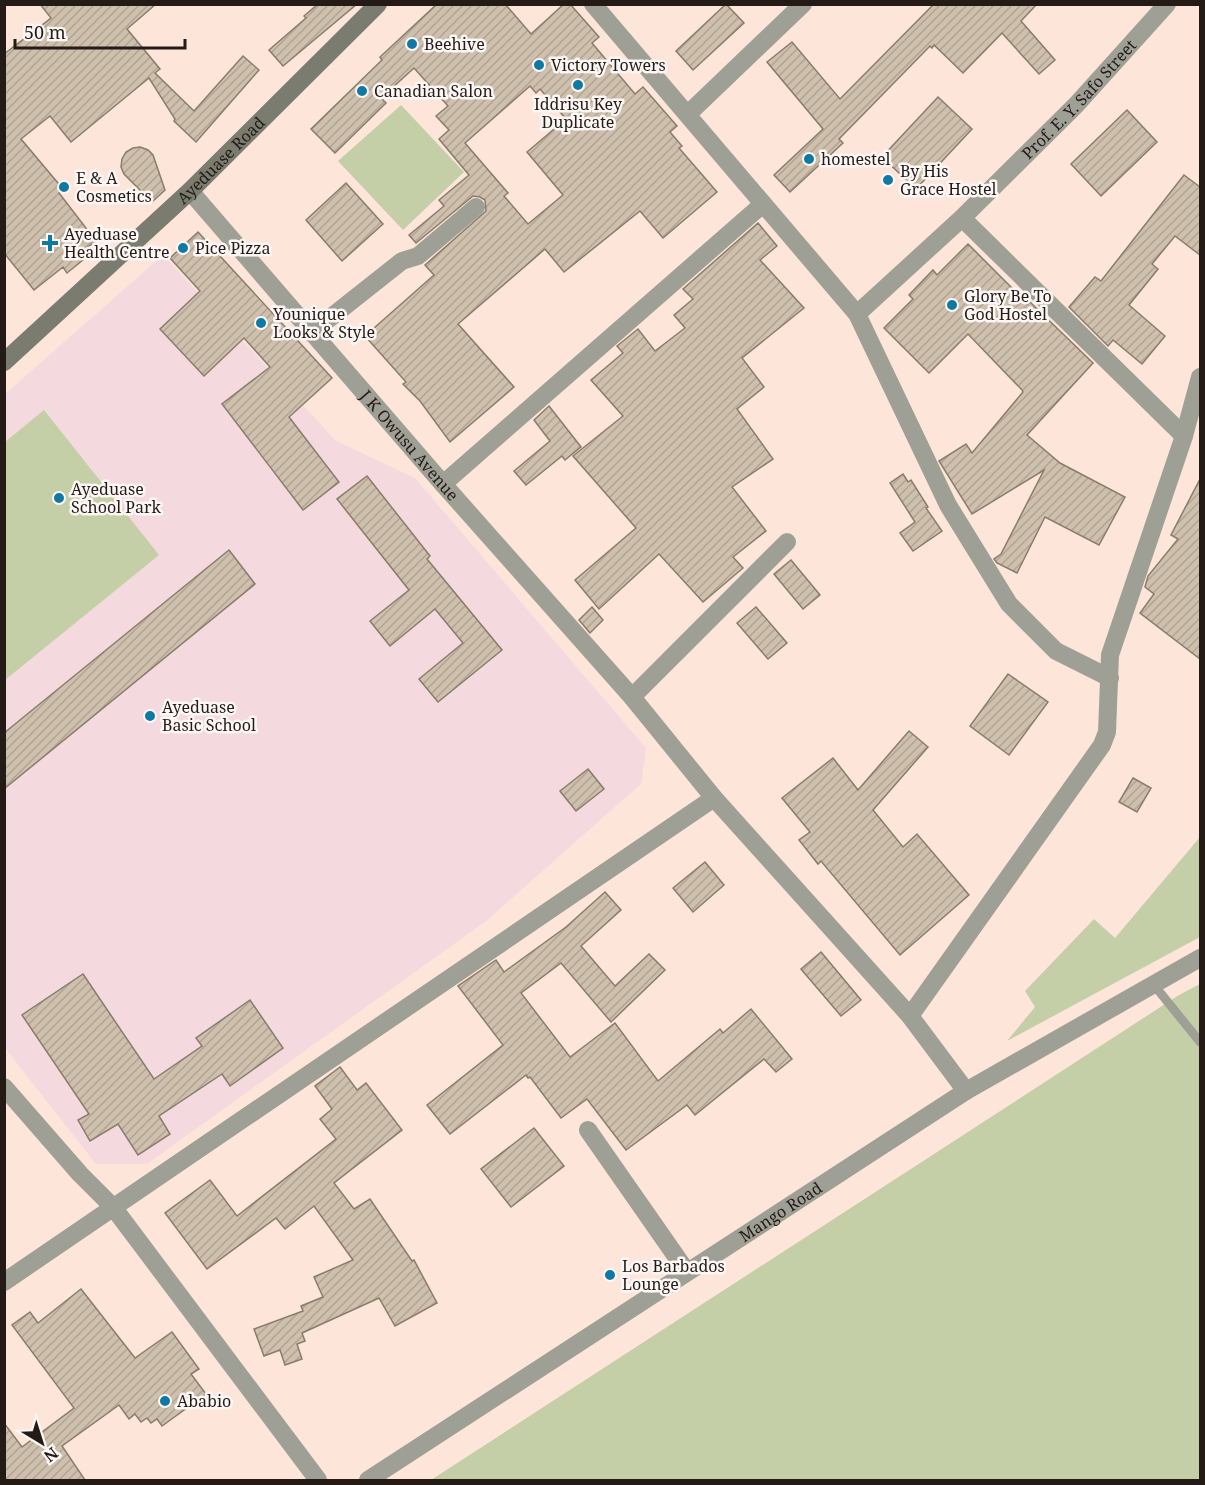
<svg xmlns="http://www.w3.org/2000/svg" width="1205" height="1485" viewBox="0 0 1205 1485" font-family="'Noto Serif',serif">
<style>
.education{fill:#f4d9de}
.green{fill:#c5cfa7}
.building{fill:url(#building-hatch);stroke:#897c6a;stroke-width:1.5;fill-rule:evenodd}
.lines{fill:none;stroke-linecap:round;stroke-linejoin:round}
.lane{stroke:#9ea096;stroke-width:9}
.street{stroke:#9ea096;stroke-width:18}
.secondary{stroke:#797c6e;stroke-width:18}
.poi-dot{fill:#0f79a4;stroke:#fcf7f5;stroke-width:2}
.labels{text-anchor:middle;stroke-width:5;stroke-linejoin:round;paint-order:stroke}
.poi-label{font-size:16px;fill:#241b17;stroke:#fcf7f5;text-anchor:start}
.street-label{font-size:16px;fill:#241b17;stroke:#fcf7f5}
</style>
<defs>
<pattern id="building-hatch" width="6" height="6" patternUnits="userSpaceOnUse" patternTransform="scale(1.5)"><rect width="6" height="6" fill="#cec0ac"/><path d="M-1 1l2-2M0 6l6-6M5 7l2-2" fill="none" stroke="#b1a493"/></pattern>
</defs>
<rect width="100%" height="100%" fill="#fee5da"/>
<!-- education -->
<polygon class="education" points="163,255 336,441 415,478 646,748 641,784 486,921 147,1164 96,1164 5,1048 4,395"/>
<!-- green -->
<g class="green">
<polygon points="401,105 464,172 403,230 338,161"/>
<polygon points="44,410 159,555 5,680 5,442"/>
<polygon points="1200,837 1200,937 1007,1041 1035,1007 1025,991 1094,919 1115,938"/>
<polygon points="1200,984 1200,1480 431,1480 1179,995"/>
</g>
<!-- building -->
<g class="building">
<polygon points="40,4 156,4 127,29 160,69 155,73 194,111 243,56 259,70 196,142 174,121 175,119 149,78 71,142 50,116 21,139 63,189 59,193 96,241 78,254 83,260 67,273 63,267 34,290 4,253 4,54 51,18"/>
<polygon points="318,4 357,4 283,66 269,50 306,18 304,16"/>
<path d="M 437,4 L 505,4 L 531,34 L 564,4 L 570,4 L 599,37 L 592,43 L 635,94 L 643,87 L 677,126 L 670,132 L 682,146 L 679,148 L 717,192 L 663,238 L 640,211 L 564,272 L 545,249 L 458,324 L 514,387 L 450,442 L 420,401 L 403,384 L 406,382 L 365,336 L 434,275 L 425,265 L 486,211 L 485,200 L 480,197 L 473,196 L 416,243 L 409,235 L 444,206 L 439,200 L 469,175 L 439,139 L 449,130 L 436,116 L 448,106 L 414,68 L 381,98 L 386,103 L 335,153 L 311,129 L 382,60 L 380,57 ZM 530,86 L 536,93 L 540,89 L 566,119 L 527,152 L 563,195 L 528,224 L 504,196 L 508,193 L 465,143 Z"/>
<polygon points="726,4 744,23 693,70 676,51"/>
<polygon points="934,4 1037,4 1021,21 1055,60 1039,74 1002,33 963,73 934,45 932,48 930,46 839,139 843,143 790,192 774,175 823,129 767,62 792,42 840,99"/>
<polygon points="938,97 972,129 916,189 882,157"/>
<polygon points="1127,110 1157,142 1101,196 1071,164"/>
<polygon points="140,147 148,150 153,155 165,190 152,202 124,174 121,167 122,159 126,152 133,148"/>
<polygon points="1184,175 1200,187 1200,255 1175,236 1152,264 1158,269 1129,305 1165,336 1142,364 1113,340 1108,346 1069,307 1095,277 1101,281"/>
<polygon points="346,183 383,224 342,261 306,220"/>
<polygon points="758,223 777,246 760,260 804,308 742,358 764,387 737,409 773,459 732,487 766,531 733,557 743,568 703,602 659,554 599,609 575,580 636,528 573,456 623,416 591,380 623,353 617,346 638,329 655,351 685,328 674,315 693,299 683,289"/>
<polygon points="198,232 332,378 289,417 339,482 303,510 222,404 270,367 244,338 204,376 160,329 200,291 170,258"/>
<polygon points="968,244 1028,304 1030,302 1093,363 1027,435 1060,463 1125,497 1099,545 1045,517 1017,573 997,563 994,559 1001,554 1044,470 972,514 939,461 966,444 972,453 1023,392 1022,390 968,334 929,373 884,328 913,299 909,295 933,270 937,275"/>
<polygon points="549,406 581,447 565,460 562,456 526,485 514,471 550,441 534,420"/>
<polygon points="903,474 908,482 911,480 928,507 926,508 942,531 913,551 900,533 915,522 890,483"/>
<polygon points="367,476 430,556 427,559 502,650 438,702 419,679 463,643 435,609 390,646 370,621 409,590 337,499"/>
<polygon points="1200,479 1200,659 1140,613 1154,594 1145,587 1148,576 1178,539 1171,535"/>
<polygon points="229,550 255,584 4,789 4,733"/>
<polygon points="791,560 820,595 803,609 774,574"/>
<polygon points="592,607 603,620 590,633 579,620"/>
<polygon points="756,607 787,643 768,659 737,623"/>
<polygon points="1008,674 1048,702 1009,755 970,726"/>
<polygon points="909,731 928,747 873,810 903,847 917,834 969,895 900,955 821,861 818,864 799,840 810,832 782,798 833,758 858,790"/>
<polygon points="588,769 604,789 576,811 560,791"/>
<polygon points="1133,778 1151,788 1137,812 1119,802"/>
<polygon points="705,862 724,885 693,912 673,888"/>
<polygon points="605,892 621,910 581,946 615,986 649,954 665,970 611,1022 561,963 521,993 570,1057 615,1023 658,1081 720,1029 723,1033 751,1009 792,1059 776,1072 764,1059 695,1115 687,1105 626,1150 587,1099 561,1118 530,1077 528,1078 526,1075 450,1134 427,1105 503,1045 458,986 496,960 504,972 566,927"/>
<polygon points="821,952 861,1000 841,1016 801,969"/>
<polygon points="83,974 154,1079 202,1046 196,1038 250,1000 283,1048 230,1086 222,1074 159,1116 170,1134 138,1155 118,1124 90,1141 78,1120 89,1114 22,1015"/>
<polygon points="340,1067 357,1090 366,1083 402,1130 334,1183 354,1209 370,1199 412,1261 414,1260 437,1303 395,1326 379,1298 302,1333 305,1341 297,1344 302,1359 285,1365 280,1350 264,1356 254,1329 303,1311 301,1306 323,1297 314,1277 353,1260 314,1206 285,1229 276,1218 207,1269 165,1213 210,1180 237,1216 336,1139 320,1119 332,1109 315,1086"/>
<polygon points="534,1128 564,1166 511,1207 481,1169"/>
<polygon points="81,1289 135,1358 172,1332 199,1369 191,1374 206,1394 162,1426 157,1419 151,1423 147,1418 141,1422 135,1414 129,1419 119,1405 62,1446 85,1480 4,1480 4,1423 22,1447 74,1408 12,1325 30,1312 38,1323"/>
</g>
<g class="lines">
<!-- lane -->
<polyline class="lane" points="1154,985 1200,1042"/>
<!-- street -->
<g class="street">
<polyline points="593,4 857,314 948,505 1009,604 1056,651 1110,678"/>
<polyline points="688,114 803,4"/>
<path id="s1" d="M 190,191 L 443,484 L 632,697 L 714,798 L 910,1016 L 966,1091"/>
<polyline points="962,218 1184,436"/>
<path id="s2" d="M 857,314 L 962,218 L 1076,105 L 1167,4"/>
<polyline points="311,333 402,261 418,256 476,207"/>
<polyline points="443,484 763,204"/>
<polyline points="632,697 787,542"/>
<polyline points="910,1016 1102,745 1107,732 1110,655 1184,436 1200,377"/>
<polyline points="4,1087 80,1174 113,1207 318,1480"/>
<polyline points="588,1130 687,1272"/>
<polyline points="4,1282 714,798"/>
<path id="s3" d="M 368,1480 L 966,1091 L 1200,958"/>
</g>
<!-- secondary -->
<path class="secondary" id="s4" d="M 4,362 L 190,191 L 378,4"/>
</g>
<!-- markers -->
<g class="poi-dot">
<circle cx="412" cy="44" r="6"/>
<circle cx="539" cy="65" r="6"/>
<circle cx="578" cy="85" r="6"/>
<circle cx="362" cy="91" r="6"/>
<circle cx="809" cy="159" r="6"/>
<circle cx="888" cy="180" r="6"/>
<circle cx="64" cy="187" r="6"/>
<path d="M47 234h6v6h6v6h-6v6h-6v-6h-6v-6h6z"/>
<circle cx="183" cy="248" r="6"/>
<circle cx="952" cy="305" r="6"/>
<circle cx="261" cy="323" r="6"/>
<circle cx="59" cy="498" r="6"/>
<circle cx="150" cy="716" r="6"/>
<circle cx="610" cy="1275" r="6"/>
<circle cx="165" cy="1401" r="6"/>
</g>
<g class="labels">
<!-- poi labels -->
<g class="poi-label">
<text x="424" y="50">Beehive</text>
<text x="551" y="71">Victory Towers</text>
<text x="374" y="97">Canadian Salon</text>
<text x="578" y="110" text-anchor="middle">Iddrisu Key<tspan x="578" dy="18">Duplicate</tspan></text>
<text x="821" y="165">homestel</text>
<text x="900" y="177">By His<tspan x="900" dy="18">Grace Hostel</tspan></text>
<text x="76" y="184">E &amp; A<tspan x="76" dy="18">Cosmetics</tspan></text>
<text x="64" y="240">Ayeduase<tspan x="64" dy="18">Health Centre</tspan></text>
<text x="195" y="254">Pice Pizza</text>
<text x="964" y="302">Glory Be To<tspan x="964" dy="18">God Hostel</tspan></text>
<text x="273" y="320">Younique<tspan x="273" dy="18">Looks &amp; Style</tspan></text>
<text x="71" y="495">Ayeduase<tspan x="71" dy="18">School Park</tspan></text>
<text x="162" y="713">Ayeduase<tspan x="162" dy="18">Basic School</tspan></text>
<text x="622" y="1272">Los Barbados<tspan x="622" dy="18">Lounge</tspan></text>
<text x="177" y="1407">Ababio</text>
</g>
<!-- street labels -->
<g class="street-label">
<text dy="6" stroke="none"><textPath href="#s2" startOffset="309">Prof. E. Y. Safo Street</textPath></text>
<text dy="6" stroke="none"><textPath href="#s4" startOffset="296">Ayeduase Road</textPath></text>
<text dy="6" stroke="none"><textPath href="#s1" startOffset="336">J K Owusu Avenue</textPath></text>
<text dy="6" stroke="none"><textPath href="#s3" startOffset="492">Mango Road</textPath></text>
</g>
</g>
<!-- border -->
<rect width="1205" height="1485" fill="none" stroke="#241b17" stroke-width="12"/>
<!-- north arrow -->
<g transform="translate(42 1443) rotate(142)" stroke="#fcf7f5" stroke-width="4.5" paint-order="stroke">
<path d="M0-4.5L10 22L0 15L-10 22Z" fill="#241b17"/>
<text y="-9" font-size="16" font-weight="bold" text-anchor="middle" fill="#241b17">N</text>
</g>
<!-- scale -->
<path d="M15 39v9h170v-9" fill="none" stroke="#241b17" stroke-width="3"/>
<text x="24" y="39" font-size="18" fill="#241b17" stroke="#fcf7f5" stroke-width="4.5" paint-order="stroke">50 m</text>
</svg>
